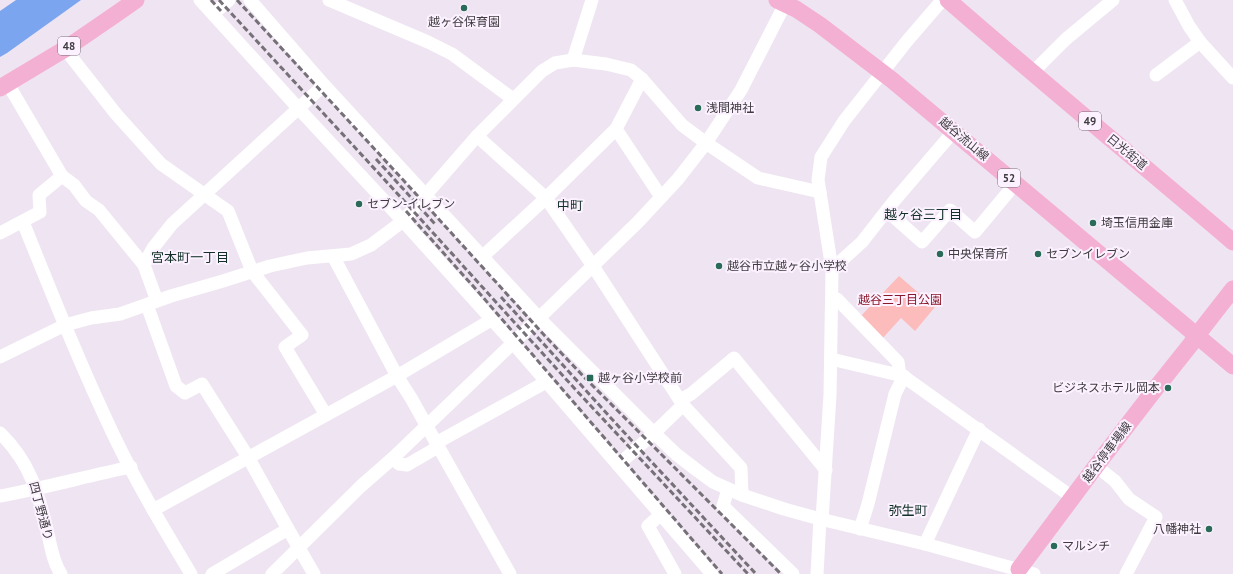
<svg xmlns="http://www.w3.org/2000/svg" width="1233" height="574" viewBox="0 0 1233 574" font-family="'PT Sans','Noto Sans JP',sans-serif">
<style>
.green{fill:#fcbcbc}
.water{fill:#7ba6ef}
.lines{fill:none;stroke-linecap:round;stroke-linejoin:round}
.minor{stroke:#fff;stroke-width:13}
.major{stroke:#f4b0d3;stroke-width:17}
.rail{stroke:#767078;stroke-width:3;stroke-dasharray:6 3;stroke-linecap:butt}
.poi-dot{fill:#2a6a58;stroke:#fcf2ff;stroke-width:1.5}
.labels{text-anchor:middle;stroke-width:4;stroke-linejoin:round;paint-order:stroke}
.shield{fill:#fcf2ff;stroke:#787279;stroke-width:1}
.shield-label{font-size:11px;font-weight:bold;fill:#3f3b40}
.poi-label{font-size:12px;fill:#3f3b40;stroke:#fcf2ff;text-anchor:start}
.street-label{font-size:12px;fill:#3f3b40;stroke:#fcf2ff}
.park-label{font-size:12px;fill:#89182a;stroke:#fcf2ff}
.neighbourhood-label{font-size:13px;fill:#123027;stroke:#fcf2ff}
</style>
<rect width="100%" height="100%" fill="#efe5f2"/>
<!-- green -->
<polygon class="green" points="899,276 935,307 915,331 901,318 881,340 859,318"/>
<!-- water -->
<polygon class="water" points="16,0 81,0 7,53 0,57 0,11"/>
<g class="lines">
<!-- minor -->
<g class="minor">
<polyline points="200,0 299,109 403,221 513,343 712,574"/>
<polyline points="250,0 324,85 539,318 654,433 676,454 698,471 713,482 742,495 784,509 820,519 925,544 1034,574"/>
<polyline points="329,0 428,42 452,54 513,99"/>
<polyline points="1175,0 1189,26 1200,42 1233,78"/>
<polyline points="213,14 229,0"/>
<polyline points="65,49 116,114 161,164 228,211 252,271 302,335 285,347 326,415"/>
<polyline points="573,60 592,0"/>
<polyline points="1032,73 1066,39 1113,0"/>
<polyline points="1156,75 1200,42"/>
<polyline points="8,84 62,176 74,185 86,201 99,210 144,265 157,301"/>
<polyline points="616,129 661,197"/>
<polyline points="477,136 546,198 593,266 683,405 741,468 742,495"/>
<polyline points="887,211 922,242 950,210 975,232 1015,184"/>
<path d="M 23,222 C 52,294 81,367 114,436 C 137,484 164,529 191,574"/>
<polyline points="0,233 40,212 39,195 62,176"/>
<polyline points="333,256 397,376 411,398 510,574"/>
<polyline points="482,257 546,198 616,129 642,79"/>
<polyline points="144,265 153,248 172,224 324,85"/>
<polyline points="832,269 862,242 894,201 954,131"/>
<polyline points="832,299 837,299 898,362 900,375"/>
<polyline points="147,305 176,386 185,393 202,384 248,457 288,529 314,574"/>
<polyline points="0,357 65,325 91,318 120,314 171,296 223,281 270,266 307,258 351,254 371,245 403,221 477,136 542,71 555,63 573,60 606,64 631,70 642,79 682,125 706,143 758,178 820,192"/>
<polyline points="831,359 903,376 1072,497"/>
<polyline points="680,400 691,394 734,358 826,470"/>
<path d="M 0,433 C 30,462 39,494 48,534 C 51,547 53,562 61,574"/>
<polyline points="436,443 546,382"/>
<polyline points="393,458 399,464 407,465 438,447"/>
<polyline points="618,465 654,433 683,405"/>
<polyline points="1096,466 1115,481 1129,499 1156,517 1126,574"/>
<polyline points="728,489 723,506 793,574"/>
<path d="M 0,496 C 44,488 87,476 131,467"/>
<polyline points="153,510 397,376 491,320"/>
<polyline points="661,514 648,526 675,574"/>
<polyline points="822,520 830,395 832,269 818,180 821,157 844,121 907,41 938,5 944,0"/>
<polyline points="860,529 868,504 895,394 904,376"/>
<polyline points="925,544 979,429"/>
<polyline points="212,574 288,529"/>
<polyline points="272,574 361,486 393,458 539,318 638,222 678,179 706,143 741,90 787,0"/>
<polyline points="817,574 820,519"/>
</g>
<!-- major -->
<g class="major">
<polyline points="777,0 796,9 820,25 892,80 1233,366"/>
<path d="M 948,0 C 1042,82 1138,161 1233,242"/>
<polyline points="0,88 65,49 119,12 136,0"/>
<polyline points="1019,569 1096,466 1156,388 1191,344 1201,330 1233,289"/>
</g>
<!-- rail -->
<g class="rail">
<polyline points="211,0 221,11"/>
<polyline points="219,0 395,191 575,389 748,574"/>
<polyline points="237,0 405,182 545,336 586,379 781,574"/>
<polyline points="376,159 435,224"/>
<polyline points="406,211 481,295 722,574"/>
<polyline points="501,297 620,428 756,574"/>
</g>
</g>
<!-- markers -->
<g class="poi-dot">
<circle cx="464" cy="8" r="4"/>
<circle cx="698" cy="108" r="4"/>
<circle cx="359" cy="204" r="4"/>
<circle cx="1093" cy="223" r="4"/>
<circle cx="940" cy="254" r="4"/>
<circle cx="1038" cy="254" r="4"/>
<circle cx="719" cy="266" r="4"/>
<rect x="586" y="374" width="8" height="8" rx="2"/>
<circle cx="1168" cy="388" r="4"/>
<circle cx="1209" cy="529" r="4"/>
<circle cx="1054" cy="546" r="4"/>
</g>
<g class="labels">
<!-- shield labels -->
<g class="shield">
<rect x="58" y="37" width="22" height="18" rx="3"/>
<rect x="1079" y="112" width="22" height="18" rx="3"/>
<rect x="998" y="169" width="22" height="18" rx="3"/>
</g>
<g class="shield-label">
<text x="69" y="50">48</text>
<text x="1090" y="125">49</text>
<text x="1009" y="182">52</text>
</g>
<!-- poi labels -->
<g class="poi-label">
<text x="464" y="26" text-anchor="middle">越ヶ谷保育園</text>
<text x="706" y="112">浅間神社</text>
<text x="367" y="208">セブン-イレブン</text>
<text x="1101" y="227">埼玉信用金庫</text>
<text x="948" y="258">中央保育所</text>
<text x="1046" y="258">セブンイレブン</text>
<text x="727" y="270">越谷市立越ヶ谷小学校</text>
<text x="598" y="382">越ヶ谷小学校前</text>
<text x="1160" y="392" text-anchor="end">ビジネスホテル岡本</text>
<text x="1201" y="533" text-anchor="end">八幡神社</text>
<text x="1062" y="550">マルシチ</text>
</g>
<!-- street labels -->
<g class="street-label">
<text transform="translate(964 139) rotate(40)" y="4">越谷流山線</text>
<text transform="translate(1127 152) rotate(40)" y="4">日光街道</text>
<text transform="translate(1107 452) rotate(-53)" y="4">越谷停車場線</text>
<text transform="translate(41 511) rotate(75)" y="4">四丁野通り</text>
</g>
<!-- park labels -->
<g class="park-label">
<text x="900" y="304">越谷三丁目公園</text>
</g>
<!-- neighbourhood labels -->
<g class="neighbourhood-label">
<text x="570" y="210">中町</text>
<text x="923" y="219">越ヶ谷三丁目</text>
<text x="190" y="262">宮本町一丁目</text>
<text x="908" y="515">弥生町</text>
</g>
</g>
</svg>
